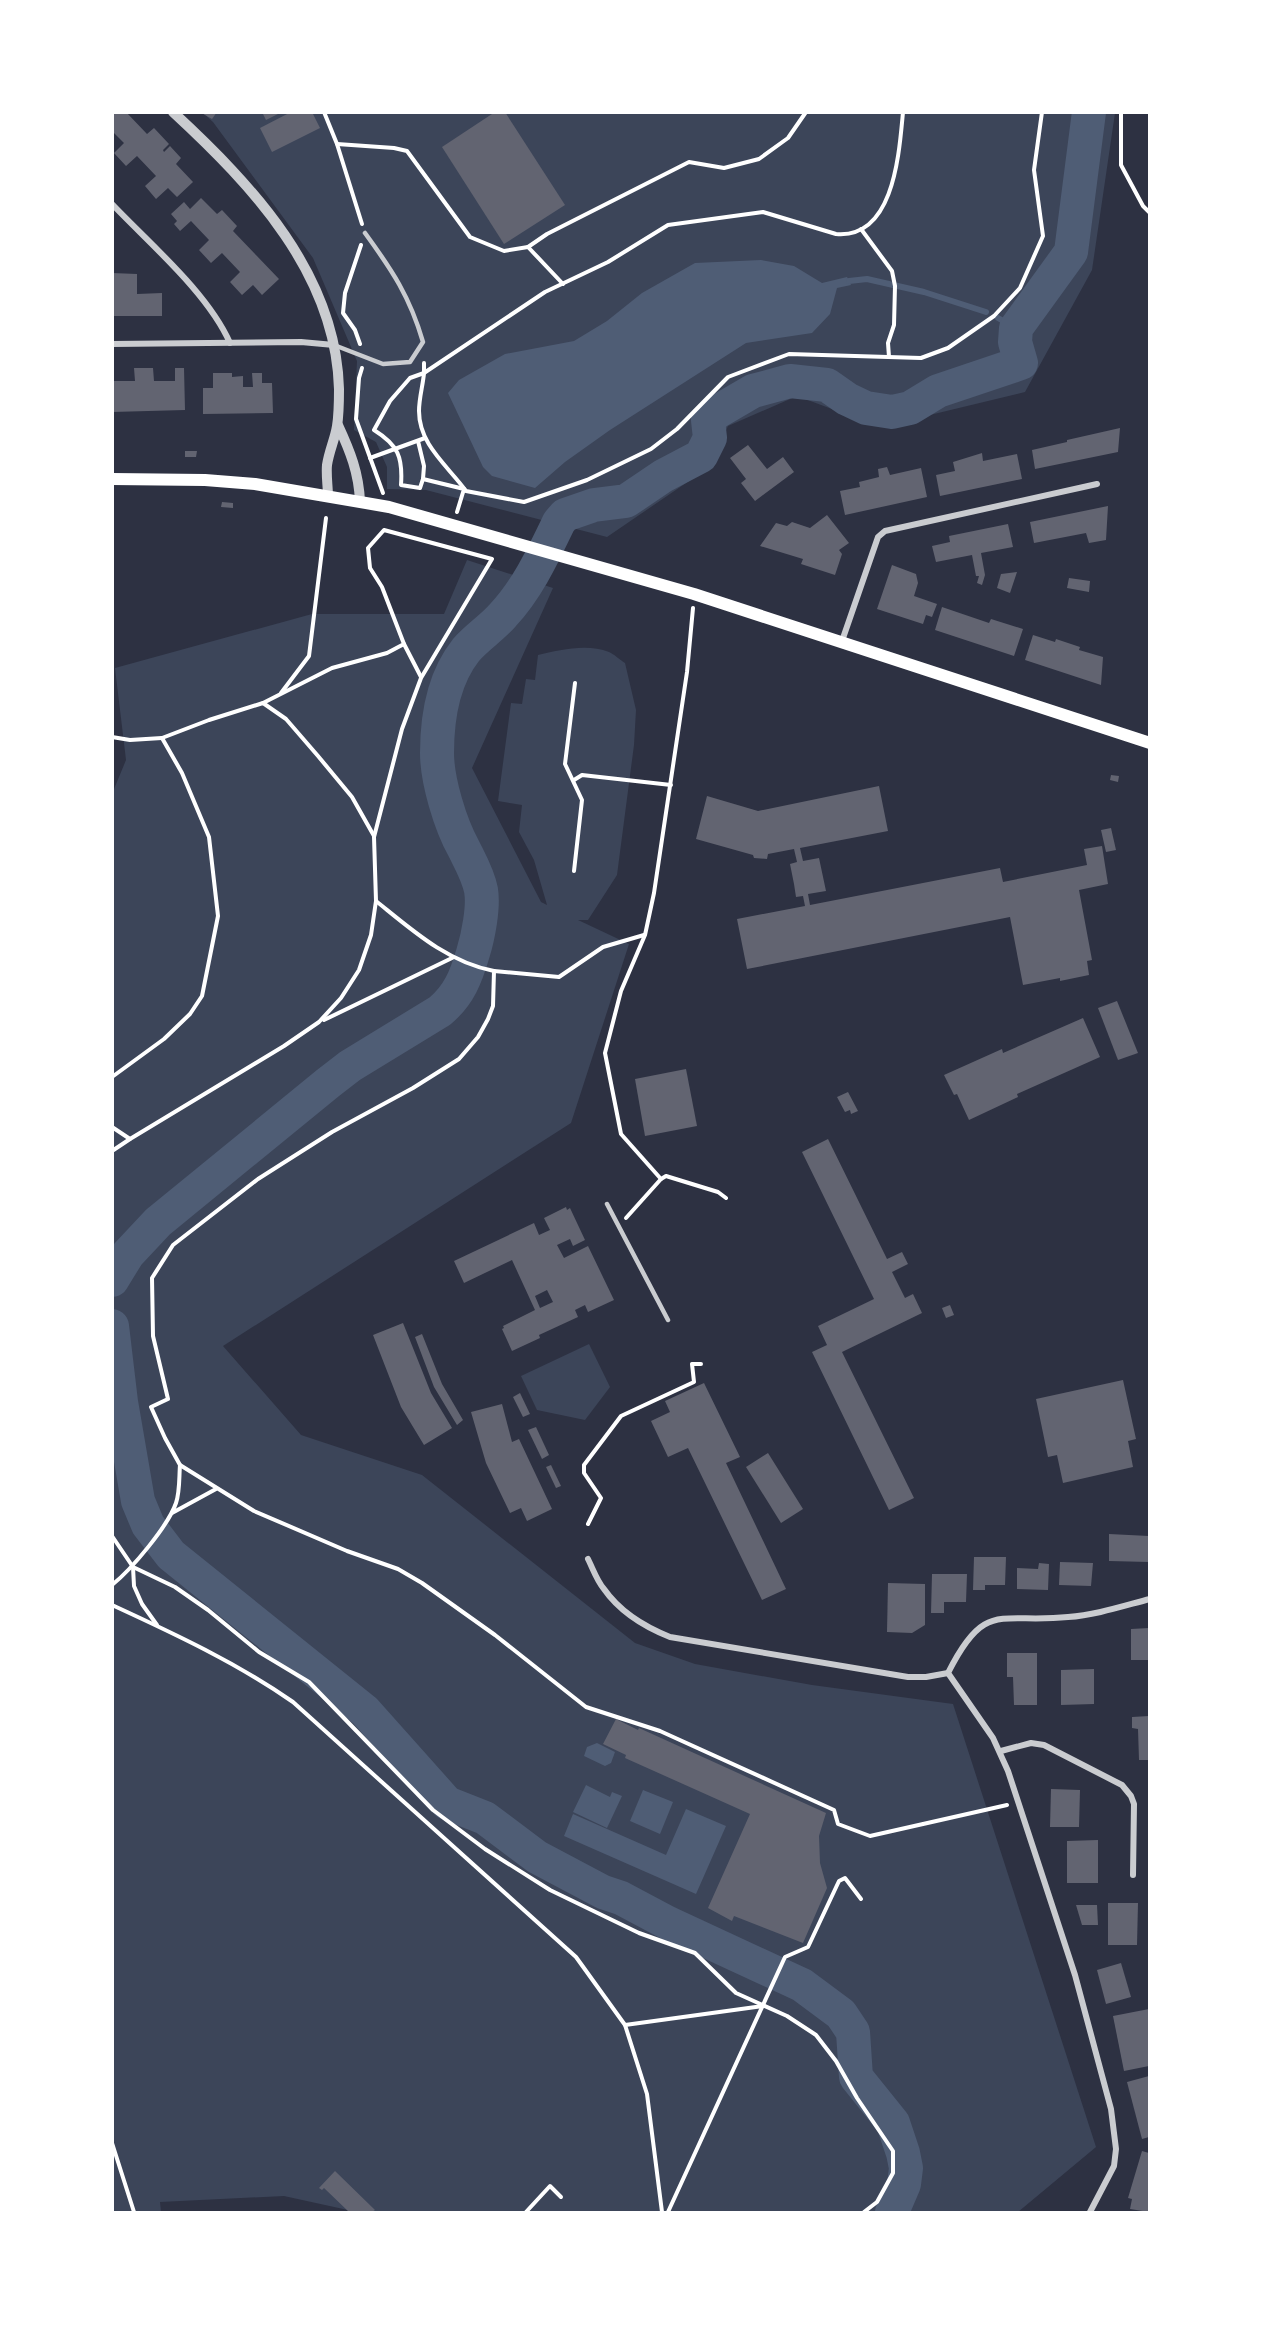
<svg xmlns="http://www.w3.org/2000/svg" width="1262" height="2325" viewBox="0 0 1262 2325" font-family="Overpass,sans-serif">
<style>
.green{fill:#3c4559}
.water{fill:#4f5d75}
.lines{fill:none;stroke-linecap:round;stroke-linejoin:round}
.stream{stroke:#4f5d75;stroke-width:6}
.river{stroke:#4f5d75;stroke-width:34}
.building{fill:#626471;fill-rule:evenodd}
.path{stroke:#fff;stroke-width:4}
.service{stroke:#caccd0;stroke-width:4.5}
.minor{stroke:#caccd0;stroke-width:6}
.tertiary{stroke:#caccd0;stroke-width:10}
.secondary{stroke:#fff;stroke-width:12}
</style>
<rect width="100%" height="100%" fill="#2d3142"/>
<!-- green -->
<g class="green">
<polygon points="203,113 1115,113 1092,270 1025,392 880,427 797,396 728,426 708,468 607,537 426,490 387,489 387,467 376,442 354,430 357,361 313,258 213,122"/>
<path d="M 467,560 L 553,588 L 472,768 L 541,902 L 547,905 L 534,860 L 519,832 L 522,805 L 498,801 L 511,703 L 522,704 L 526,679 L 535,680 L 538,655 C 559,650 587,643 609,652 C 614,654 620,660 625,663 L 636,710 L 634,745 L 617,875 L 588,920 L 578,920 L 629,944 L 571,1123 L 223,1346 L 301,1435 L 422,1475 L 635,1643 L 695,1664 L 812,1685 L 953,1704 L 1096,2147 L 1018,2212 L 357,2212 L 284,2196 L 160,2202 L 161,2212 L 113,2212 L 112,794 L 126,760 L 115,668 L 312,614 L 444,614 Z"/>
<polygon points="589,1344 610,1387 585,1420 537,1410 521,1376"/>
</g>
<!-- water -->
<g class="water">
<polygon points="761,260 794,266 822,283 847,277 851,285 837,288 830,314 812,333 746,343 610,430 565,462 535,488 492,476 483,467 448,393 459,380 505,354 574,341 607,321 642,293 695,263"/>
<polygon points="597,1743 615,1752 611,1763 605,1766 584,1756 587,1747"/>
<polygon points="586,1785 610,1797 612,1792 622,1796 607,1828 573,1812"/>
<polygon points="643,1790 673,1802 660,1834 630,1821"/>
<polygon points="686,1809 726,1826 696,1894 564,1836 573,1814 666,1855"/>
</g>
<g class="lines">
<!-- stream -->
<g class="stream">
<polyline points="849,281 867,279 924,292 986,312"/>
<polyline points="998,318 1016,328"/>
</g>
<!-- river -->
<g class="river">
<path d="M 112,1280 L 128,1254 L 158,1222 L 328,1083 L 350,1066 L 440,1011 C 459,995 466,977 473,953 C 478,937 484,907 481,890 C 478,875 471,863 464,849 C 450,824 437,780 437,753 C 437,716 443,679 466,650 C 477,637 492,628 503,615 C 528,588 543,555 559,522 L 565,515 L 594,505 L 626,501 L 663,476 L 701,456 L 710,438 L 708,420 L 717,412 L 753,391 L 790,381 L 827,385 L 847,399 L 866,408 L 892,412 L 910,408 L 938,391 L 1021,363 L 1015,342 L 1016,328 L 1071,252 L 1089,112"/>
<polyline points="112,1326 121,1402 138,1501 148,1525 171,1555 365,1711 447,1803 485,1818 537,1857 603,1892 621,1898 668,1923 802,1985 841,2014 853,2032 856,2077 893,2123 903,2153 906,2168 904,2184 892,2212"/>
</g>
</g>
<!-- building -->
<g class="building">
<polygon points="112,112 126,112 147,134 154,128 169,144 163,150 164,152 170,146 181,158 176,164 193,182 177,197 168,188 156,199 145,186 156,176 137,156 126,166 114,153 124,143 112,131"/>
<polygon points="200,112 217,112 212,119"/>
<polygon points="262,112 282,112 266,120"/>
<polygon points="291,112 312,112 320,128 272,152 260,128"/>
<polygon points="495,112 505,112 565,205 504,244 442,147"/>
<polygon points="201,198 217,214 222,210 237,226 233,231 279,279 262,295 253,285 242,295 230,282 240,272 222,253 211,263 199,250 209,240 191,221 180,231 174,224 177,221 171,214 184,202 190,209"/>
<polygon points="112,273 137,274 137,294 162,293 162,316 112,316"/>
<polygon points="134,368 153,368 154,381 175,381 175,368 184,368 185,410 112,412 112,381 135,381"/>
<polygon points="213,373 232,373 232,377 243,376 243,387 253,387 252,373 262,373 262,383 272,383 273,413 203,414 203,388 213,388"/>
<polygon points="1120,428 1118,452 1035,469 1032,450 1067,442 1067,440"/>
<polygon points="748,445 767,469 783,457 794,472 755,501 741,483 746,479 730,458"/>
<polygon points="185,451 197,451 196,457 185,457"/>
<polygon points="982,453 983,461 1017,454 1022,479 940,496 936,475 955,471 953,462"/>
<polygon points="887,467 890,475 921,468 927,497 845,515 840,491 860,487 859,482 879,477 878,469"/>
<polygon points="222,502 233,503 233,508 221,507"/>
<polygon points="1108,506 1106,540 1089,543 1086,533 1034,543 1030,522"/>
<polygon points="827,515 849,543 839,550 842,554 835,575 801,564 803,559 760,546 776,523 787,526 792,522 810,528"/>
<polygon points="1008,524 1013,547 981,553 985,575 982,585 977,583 979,576 976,576 972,555 936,562 932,546 950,542 949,536"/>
<polygon points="892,565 916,574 918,583 914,596 937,604 932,617 926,615 923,624 877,609"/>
<polygon points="1017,572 1010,593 997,588 1001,574"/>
<polygon points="1069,578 1090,581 1089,592 1067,588"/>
<polygon points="942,607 989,623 991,619 1023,629 1014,656 935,630"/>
<polygon points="1033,635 1055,642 1056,639 1080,647 1079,650 1103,657 1101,685 1025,660"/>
<polygon points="1111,775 1119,776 1118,782 1110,780"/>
<polygon points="879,786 888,831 800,848 803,861 819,858 826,891 808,894 810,905 1000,868 1003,882 1087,865 1084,849 1102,846 1108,884 1079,890 1092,960 1087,961 1089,975 1060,981 1060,978 1023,985 1010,917 747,969 737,919 805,906 803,896 796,897 794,884 790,864 797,862 794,849 768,854 767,859 754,858 753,855 696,839 707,796 758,811"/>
<polygon points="1111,828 1116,850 1106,852 1101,830"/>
<polygon points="1117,1001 1138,1053 1118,1060 1098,1008"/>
<polygon points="1083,1018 1100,1057 1017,1094 1018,1097 969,1120 957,1094 954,1095 944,1075 1002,1049 1003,1053"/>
<polygon points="686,1069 697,1126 645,1136 635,1079"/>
<polygon points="848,1092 858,1111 851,1114 850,1110 845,1112 837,1097"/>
<polygon points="828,1139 887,1259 902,1252 908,1264 892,1272 905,1298 913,1294 922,1313 842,1352 914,1498 889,1510 812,1352 827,1345 818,1326 874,1299 802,1152"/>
<path d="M 566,1207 L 567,1210 L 570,1208 L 585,1240 L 573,1246 L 570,1239 L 557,1245 L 564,1258 L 588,1246 L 614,1300 L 588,1312 L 585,1305 L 575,1310 L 578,1317 L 539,1335 L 540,1338 L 512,1351 L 502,1329 L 504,1328 L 503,1326 L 535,1310 L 512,1260 L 464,1283 L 454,1261 L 534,1223 L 539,1235 L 550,1230 L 544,1218 ZM 547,1290 L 553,1302 L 540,1308 L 535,1296 Z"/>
<polygon points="950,1305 954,1315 946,1318 942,1308"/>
<polygon points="403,1323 431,1393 452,1428 424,1445 401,1407 373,1335"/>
<polygon points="422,1334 442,1384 463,1420 457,1425 434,1387 415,1337"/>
<polygon points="1123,1380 1136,1439 1128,1441 1133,1467 1063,1483 1057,1455 1048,1457 1036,1399"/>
<polygon points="704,1383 740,1457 726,1463 786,1589 762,1600 688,1448 668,1457 651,1421 670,1412 665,1401"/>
<polygon points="520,1393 530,1414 523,1417 513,1397"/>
<polygon points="502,1404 512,1442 519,1439 552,1509 527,1521 521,1508 510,1513 486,1463 471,1412"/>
<polygon points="536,1427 549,1455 542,1459 528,1430"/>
<polygon points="768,1453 803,1509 781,1523 746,1467"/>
<polygon points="551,1465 561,1486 556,1488 546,1467"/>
<polygon points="1109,1534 1149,1536 1149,1562 1109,1561"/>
<polygon points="974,1557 1006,1557 1005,1585 985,1585 985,1590 973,1590"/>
<polygon points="1060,1562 1093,1563 1091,1586 1059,1585"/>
<polygon points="1039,1563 1049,1564 1048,1590 1017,1589 1017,1568 1038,1569"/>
<polygon points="932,1574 967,1574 966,1602 944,1602 944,1613 931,1613"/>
<polygon points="888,1583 925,1584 925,1625 912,1633 887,1632"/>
<polygon points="1149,1628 1149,1660 1131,1660 1131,1629"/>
<polygon points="1007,1653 1037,1653 1037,1705 1014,1705 1013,1677 1007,1677"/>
<polygon points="1094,1669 1094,1704 1061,1705 1061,1670"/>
<polygon points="1149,1716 1149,1760 1139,1760 1138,1729 1132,1728 1132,1717"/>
<polygon points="616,1719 638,1730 639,1728 826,1813 819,1836 820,1863 827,1888 803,1943 734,1916 732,1921 708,1908 750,1814 625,1758 626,1755 603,1744"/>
<polygon points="1051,1789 1080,1790 1079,1827 1050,1827"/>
<polygon points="1098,1840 1098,1883 1067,1883 1067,1841"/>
<polygon points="1108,1903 1138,1903 1137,1945 1108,1945"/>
<polygon points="1076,1905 1097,1905 1098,1925 1082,1925"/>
<polygon points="1121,1963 1131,1997 1106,2004 1097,1970"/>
<polygon points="1149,2009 1149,2066 1124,2071 1113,2016"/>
<polygon points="1149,2076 1149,2137 1142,2139 1127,2082"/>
<polygon points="1142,2151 1149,2153 1149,2212 1130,2209 1132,2199 1128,2198"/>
<polygon points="335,2171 375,2210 372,2212 349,2212 324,2188 322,2190 319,2188"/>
</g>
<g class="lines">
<!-- path -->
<g class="path">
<polyline points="324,112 337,144 362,224"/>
<path d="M 903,112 C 899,154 894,239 836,234 L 763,212 L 668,225 L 608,262 L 545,292 L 424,373 C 423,385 419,398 419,411 C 419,445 448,466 466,491 L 524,502 L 587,480 L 651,449 L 677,429 L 728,377 L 789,354 L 921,358 L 948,348 L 994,316 L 1020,288 L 1043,236 L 1034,170 L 1042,112"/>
<polyline points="1121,112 1121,165 1143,206 1150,213"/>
<polyline points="337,144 394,148 407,151 470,237 504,251 528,247 563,284"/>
<polyline points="861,229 892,271 895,286 894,325 888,343 889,357"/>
<polyline points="528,247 547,234 689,162 724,168 759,159 788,138 806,112"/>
<polyline points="360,344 355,330 343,313 345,293 361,245"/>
<path d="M 424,363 L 424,373 L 410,378 L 390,401 L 374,430 C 398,445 403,457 401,485 L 420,488 L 423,479 L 464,489 L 457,512"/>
<polyline points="362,368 359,378 356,419 383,493"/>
<polyline points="418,441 424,466 423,479"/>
<polyline points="370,458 425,438"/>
<polyline points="693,608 687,672 654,893 645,935 621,991 605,1053 621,1134 661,1179 666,1176 718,1192 726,1198"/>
<polyline points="404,644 421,677"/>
<polyline points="281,693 309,656 326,518"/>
<polyline points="112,737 130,740 162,738"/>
<polyline points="574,780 582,775 671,785"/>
<polyline points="574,871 582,800 565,764 575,683"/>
<path d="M 376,901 C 412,930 447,962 494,971 L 493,1006 L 488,1019 L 478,1037 L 459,1059 L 413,1088 L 332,1132 L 258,1179 L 173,1245 L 152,1278 L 153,1336 L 168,1399 L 151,1407 L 165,1438 L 180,1465 L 254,1511 L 347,1551 L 398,1569 L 422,1583 L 495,1635 L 586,1707 L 660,1731 L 834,1810 L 838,1824 L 870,1836 L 1007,1805"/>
<polyline points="494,971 559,977 603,947 644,935"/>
<polyline points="324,1020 452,958"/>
<polyline points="112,1077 164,1039 190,1014 202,996 218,916 209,837 182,773 162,738 209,720 263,703 286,719 318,756 352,797 374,836"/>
<polyline points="112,1127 130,1139"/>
<polyline points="112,1151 130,1139 284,1046 319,1022 341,998 359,970 371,935 376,901 374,837 402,729 421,678 492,559 384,530 368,548 370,568 382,587 404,644 387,653 332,668 263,703"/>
<polyline points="626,1218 661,1179"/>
<polyline points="172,1513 216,1489"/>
<polyline points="588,1524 601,1498 584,1473 584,1465 621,1416 694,1382 692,1364 701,1364"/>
<polyline points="112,1536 133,1567 134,1586 142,1604 157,1625"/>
<polyline points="133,1567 175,1587 208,1610 259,1652 309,1682 433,1810 485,1849 550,1890 639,1933 695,1953 736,1993 787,2016 816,2035 836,2061 857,2098 893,2151 893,2173 877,2202 864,2212"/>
<path d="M 112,1585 C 132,1569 168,1526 176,1503 C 180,1491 179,1477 180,1465"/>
<path d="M 112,1605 C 175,1634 237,1663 293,1702 L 576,1957 L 625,2025 L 647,2094 L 662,2212"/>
<polyline points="625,2025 763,2006"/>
<polyline points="112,2143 134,2212"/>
<polyline points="526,2212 550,2186 561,2197"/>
<polyline points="668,2212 785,1957 808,1947 839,1881 845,1878 861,1899"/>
</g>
<!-- service -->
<g class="service">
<path d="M 334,345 L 383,364 L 410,362 L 423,342 C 410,297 392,270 365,233"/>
<polyline points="607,1204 668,1320"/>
</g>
<!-- minor -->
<g class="minor">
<path d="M 112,204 C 150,244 208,293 230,343"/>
<polyline points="112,344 301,342 334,345"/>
<polyline points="842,641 878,537 885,531 1097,484"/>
<path d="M 588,1559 C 593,1569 597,1581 604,1589 C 620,1612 645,1627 670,1637 L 908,1677 L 926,1677 L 948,1673"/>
<polyline points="1001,1751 1031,1743 1044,1745 1122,1785 1131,1796 1134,1804 1133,1875"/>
<path d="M 1090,2212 L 1114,2166 L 1116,2149 L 1111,2109 L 1075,1975 L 1008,1771 L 993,1738 L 948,1673 C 985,1599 1000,1624 1068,1617 C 1096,1615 1123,1606 1150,1599"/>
</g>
<!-- tertiary -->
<g class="tertiary">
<path d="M 173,112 C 253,186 336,274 339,389 C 339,401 339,414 337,426 C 335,439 329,451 327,465 C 326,475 328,487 328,497"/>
<path d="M 338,425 C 350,451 359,473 360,502"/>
</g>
<!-- secondary -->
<polyline class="secondary" points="112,479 205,480 255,484 389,507 694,594 1150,743"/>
</g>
<!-- border -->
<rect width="1262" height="2325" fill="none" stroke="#ffffff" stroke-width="228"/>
</svg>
